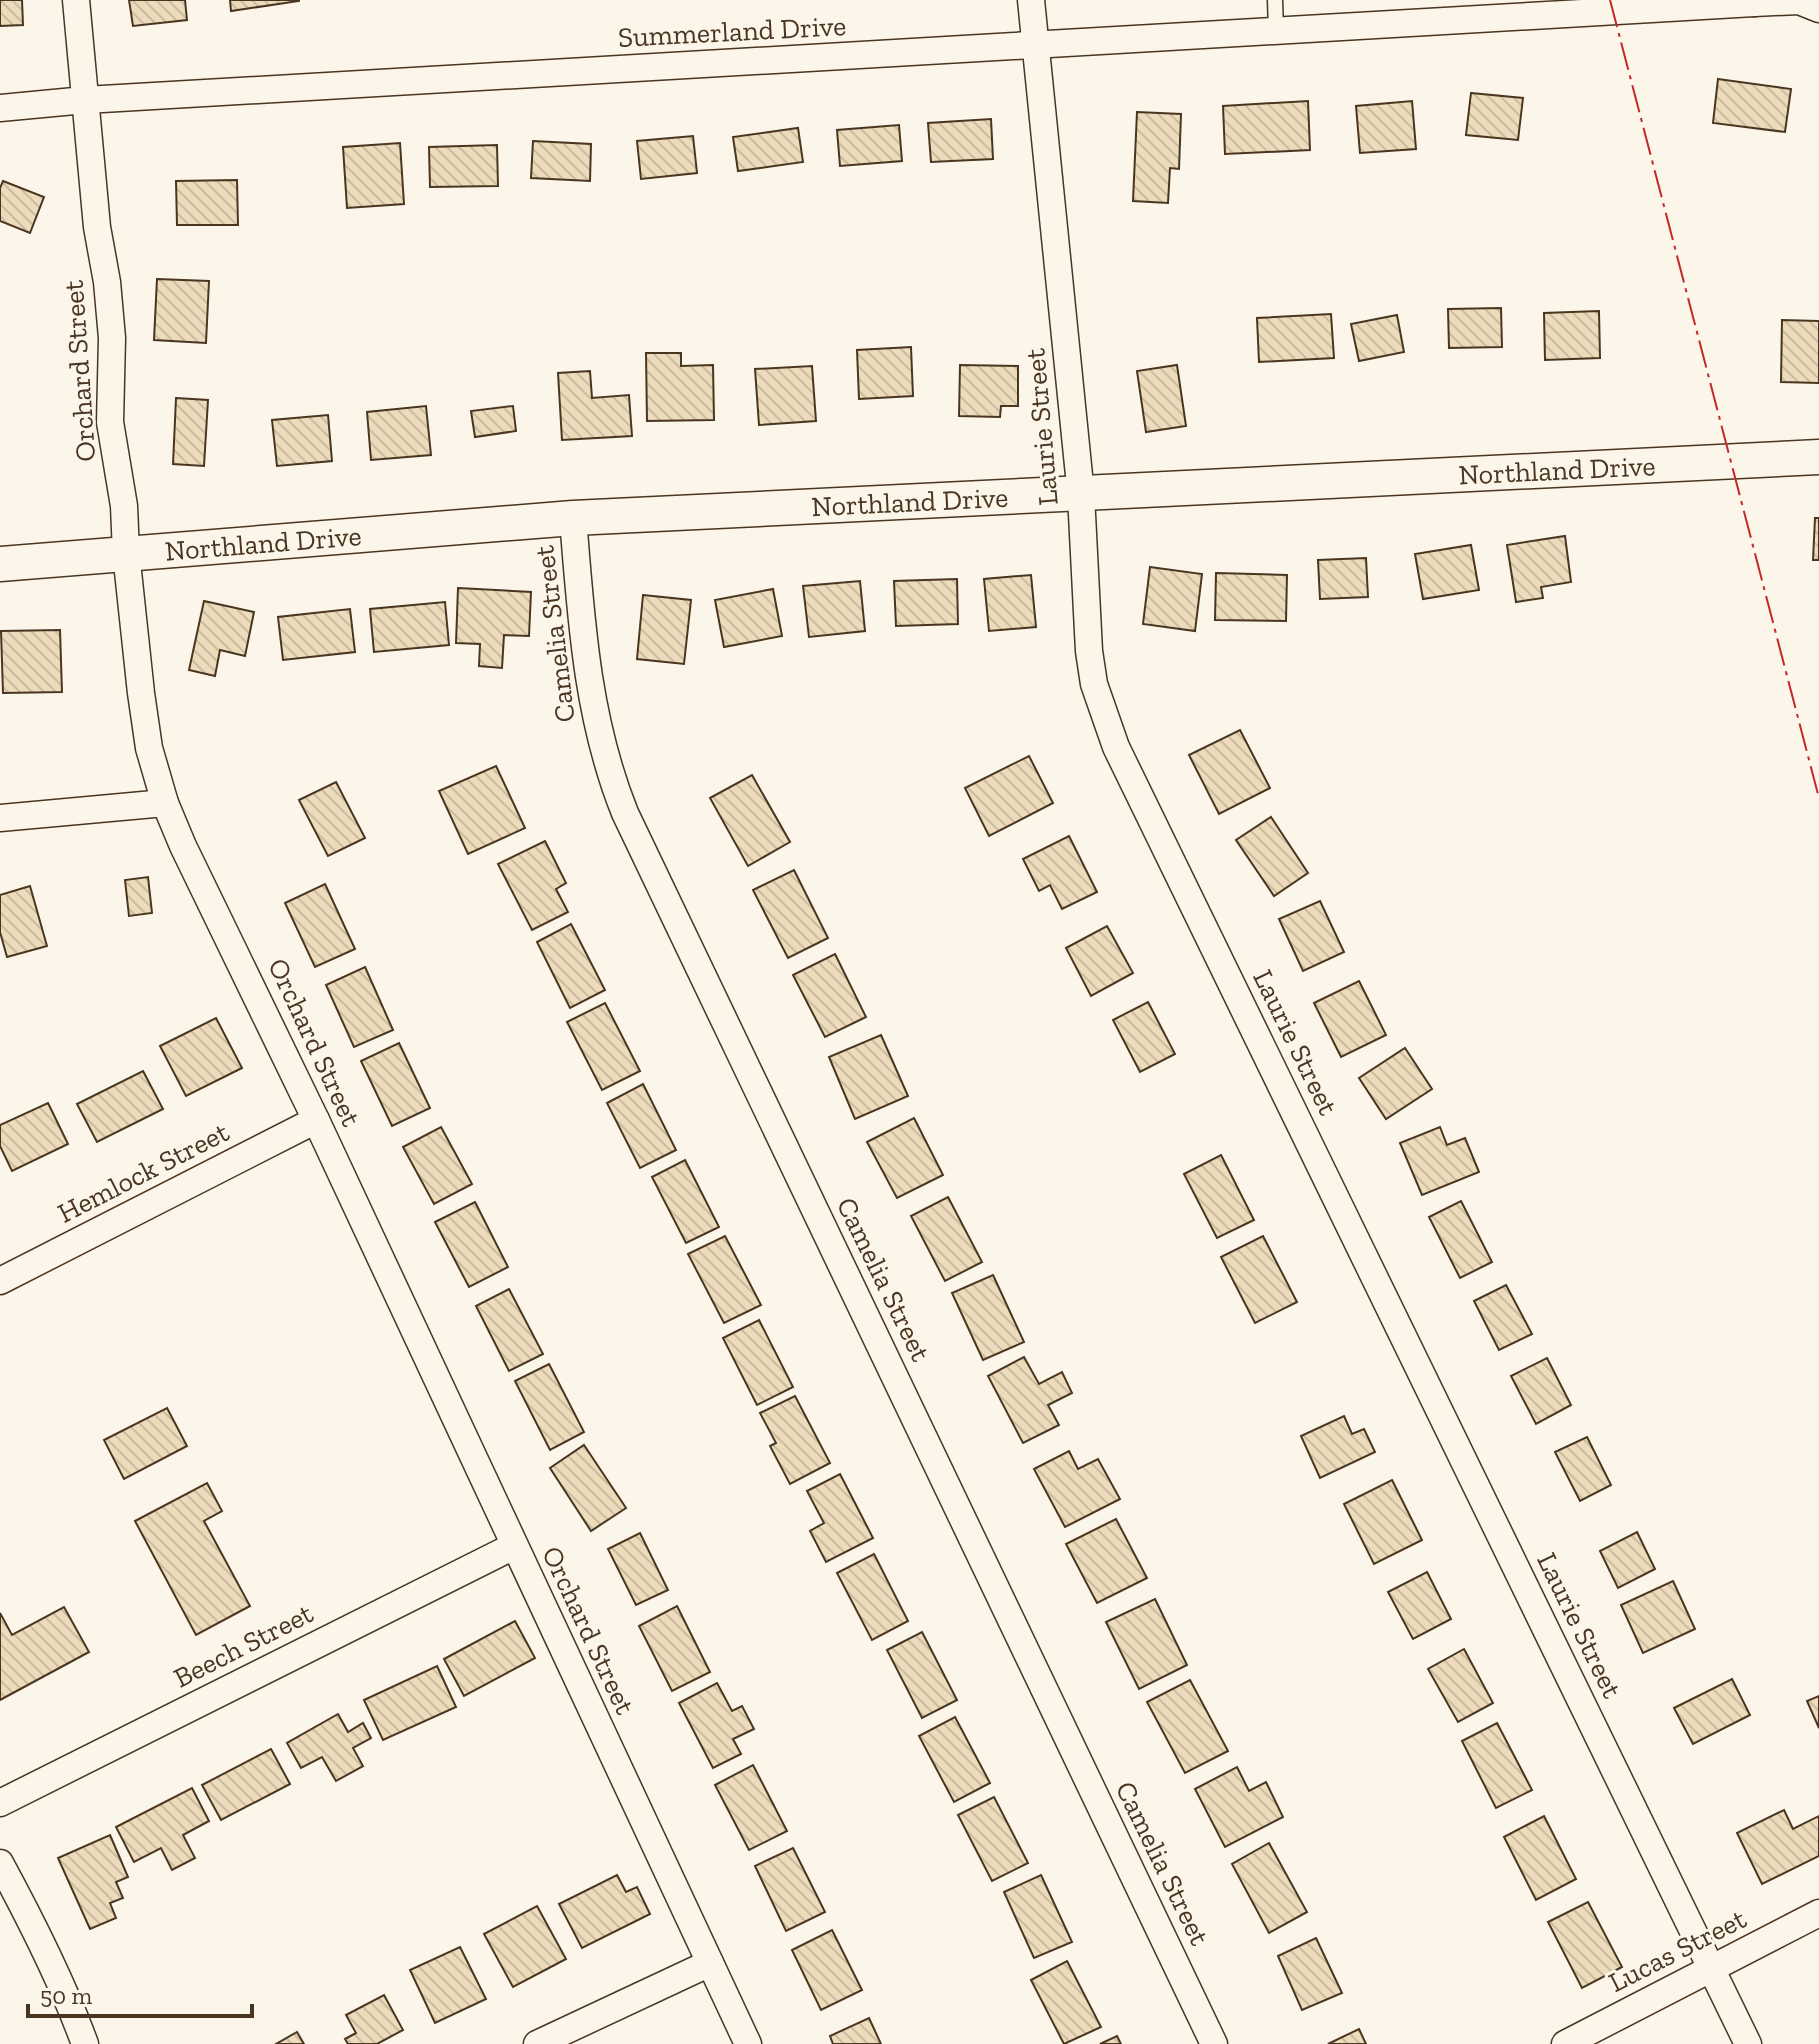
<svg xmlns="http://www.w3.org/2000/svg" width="1819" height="2044" viewBox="0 0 1819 2044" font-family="'Zilla Slab',serif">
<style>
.building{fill:url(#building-back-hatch);stroke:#4a3520;stroke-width:2}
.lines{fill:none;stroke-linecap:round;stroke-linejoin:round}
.service-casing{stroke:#4a3520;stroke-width:17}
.minor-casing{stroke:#4a3520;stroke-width:29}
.tertiary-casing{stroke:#4a3520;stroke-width:37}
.service{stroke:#fbf6e9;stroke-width:14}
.minor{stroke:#fbf6e9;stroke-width:26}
.tertiary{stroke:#fbf6e9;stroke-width:34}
.power{stroke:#c62828;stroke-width:2;stroke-dasharray:28 6 4 6;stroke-linecap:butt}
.labels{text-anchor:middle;stroke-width:6;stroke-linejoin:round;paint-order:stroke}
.street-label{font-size:28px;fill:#4a3520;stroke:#fbf6e9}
</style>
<defs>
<pattern id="building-back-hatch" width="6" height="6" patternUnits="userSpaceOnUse" patternTransform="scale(2)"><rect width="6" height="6" fill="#ecdcbc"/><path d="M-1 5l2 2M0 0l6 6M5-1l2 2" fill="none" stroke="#ccbda1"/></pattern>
</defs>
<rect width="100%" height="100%" fill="#fbf6e9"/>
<!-- building -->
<g class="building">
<polygon points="0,0 22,0 23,25 0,26"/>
<polygon points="129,0 185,0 187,20 133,26"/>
<polygon points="230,0 299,0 299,1 231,11"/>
<polygon points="1718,79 1791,89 1785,132 1713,123"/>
<polygon points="1471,93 1523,98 1518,140 1466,135"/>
<polygon points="1308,101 1310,150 1225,154 1223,106"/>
<polygon points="1412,101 1416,149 1360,153 1356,106"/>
<polygon points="1137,112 1181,114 1179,169 1170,168 1168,203 1133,201"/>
<polygon points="991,119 993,159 931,162 928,123"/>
<polygon points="899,125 902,161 840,166 837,130"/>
<polygon points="798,128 803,162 738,171 733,137"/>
<polygon points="693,136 697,173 641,179 637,141"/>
<polygon points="533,141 591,144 590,181 531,178"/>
<polygon points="400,143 404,204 347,208 343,147"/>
<polygon points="497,145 498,186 430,187 429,147"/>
<polygon points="237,180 238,225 177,225 176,181"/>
<polygon points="3,181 44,197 30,233 0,221 0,188"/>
<polygon points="157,279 209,281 206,343 154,340"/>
<polygon points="1501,308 1502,347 1449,348 1448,309"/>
<polygon points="1599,311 1600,358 1545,360 1544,313"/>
<polygon points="1331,314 1334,358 1259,362 1257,318"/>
<polygon points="1397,315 1404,352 1359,361 1351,324"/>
<polygon points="1782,320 1819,321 1819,383 1781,382"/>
<polygon points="911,347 913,396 859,399 857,350"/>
<polygon points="646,353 681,353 681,366 713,365 714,420 647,421"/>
<polygon points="960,365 1018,366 1018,406 1001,406 1000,417 959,416"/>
<polygon points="1177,365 1186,426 1146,432 1137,371"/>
<polygon points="812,366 816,421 759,425 755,369"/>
<polygon points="590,371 592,398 629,395 632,436 562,440 558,373"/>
<polygon points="176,398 208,400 204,466 173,464"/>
<polygon points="426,406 431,455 371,460 367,412"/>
<polygon points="513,406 516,431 475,437 471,411"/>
<polygon points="328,415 332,461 277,466 272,420"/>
<polygon points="1815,518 1819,518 1819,560 1813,560"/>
<polygon points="1565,536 1571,582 1541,587 1543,598 1516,602 1507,545"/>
<polygon points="1471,545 1479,590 1423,599 1415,554"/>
<polygon points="1366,558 1368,597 1320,599 1318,560"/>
<polygon points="1150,567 1202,574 1195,631 1143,624"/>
<polygon points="1216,573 1287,575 1286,621 1215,620"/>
<polygon points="1031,575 1036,627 989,631 984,579"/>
<polygon points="957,579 958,624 896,626 894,581"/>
<polygon points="860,581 865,631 809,637 803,586"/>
<polygon points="458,588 531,592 529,636 504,635 502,668 479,666 480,644 456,643"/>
<polygon points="773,589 782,636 724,647 715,600"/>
<polygon points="643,595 691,600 684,664 637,659"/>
<polygon points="204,601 254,612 245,656 220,650 215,676 189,670"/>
<polygon points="445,602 449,645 374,652 370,609"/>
<polygon points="350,609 355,652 283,660 278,617"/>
<polygon points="60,630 62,692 3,693 1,631"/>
<polygon points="1240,730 1270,788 1219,814 1189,755"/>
<polygon points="1029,756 1053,803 989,836 965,788"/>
<polygon points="496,766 525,828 468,854 439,791"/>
<polygon points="752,775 790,842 748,866 710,798"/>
<polygon points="336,782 365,838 328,856 299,800"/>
<polygon points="1271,817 1308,873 1274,896 1236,840"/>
<polygon points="1069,836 1097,892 1062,909 1050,885 1039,891 1023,859"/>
<polygon points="545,841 566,883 556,889 568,912 532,930 498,864"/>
<polygon points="794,870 828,938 788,958 753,890"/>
<polygon points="148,877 152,913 129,916 125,880"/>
<polygon points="325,884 355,949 315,967 285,903"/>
<polygon points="30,886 47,946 7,957 0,932 0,895"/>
<polygon points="1320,901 1344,952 1303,971 1279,919"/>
<polygon points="571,924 605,990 570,1008 537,942"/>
<polygon points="1107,926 1133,973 1091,996 1066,948"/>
<polygon points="835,954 866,1017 825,1037 793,975"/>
<polygon points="365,967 393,1030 354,1047 326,985"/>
<polygon points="1359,981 1386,1035 1341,1057 1314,1003"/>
<polygon points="1148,1002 1175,1054 1140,1072 1113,1020"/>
<polygon points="605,1003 640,1071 602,1090 567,1022"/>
<polygon points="216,1018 242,1068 186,1096 160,1046"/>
<polygon points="881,1035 908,1096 855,1119 829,1057"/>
<polygon points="399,1043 430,1108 392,1126 361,1061"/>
<polygon points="1405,1048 1432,1089 1386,1119 1359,1078"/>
<polygon points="143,1071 163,1109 97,1142 77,1104"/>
<polygon points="643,1084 676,1150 640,1168 607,1103"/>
<polygon points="48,1103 68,1144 12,1171 0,1146 0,1125"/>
<polygon points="914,1118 943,1175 897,1198 867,1142"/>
<polygon points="441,1127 472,1184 434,1204 403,1147"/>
<polygon points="1440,1127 1447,1145 1465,1138 1479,1172 1422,1195 1400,1143"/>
<polygon points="1221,1155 1254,1220 1217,1238 1184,1174"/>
<polygon points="685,1160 719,1227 686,1243 652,1177"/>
<polygon points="948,1197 982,1262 945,1281 911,1216"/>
<polygon points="1461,1201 1492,1262 1460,1278 1429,1217"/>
<polygon points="475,1202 508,1267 469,1287 435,1222"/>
<polygon points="725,1236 761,1305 724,1323 688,1254"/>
<polygon points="1263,1236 1297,1302 1255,1323 1221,1257"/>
<polygon points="993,1275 1024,1342 983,1360 952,1293"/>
<polygon points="1506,1285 1532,1334 1499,1350 1474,1301"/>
<polygon points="509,1289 543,1354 509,1371 476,1306"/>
<polygon points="759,1320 793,1387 757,1405 723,1338"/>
<polygon points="1024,1357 1039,1384 1062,1372 1072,1393 1048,1405 1059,1425 1023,1443 988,1376"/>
<polygon points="1547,1358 1571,1405 1536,1424 1511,1376"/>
<polygon points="549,1364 584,1432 550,1450 515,1381"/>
<polygon points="795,1396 830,1463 790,1484 770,1446 776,1443 760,1413"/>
<polygon points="167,1408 187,1446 124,1479 104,1440"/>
<polygon points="1344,1416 1352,1434 1364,1429 1375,1452 1320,1478 1301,1436"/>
<polygon points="1587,1437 1611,1485 1580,1501 1555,1452"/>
<polygon points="584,1445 626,1508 591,1531 550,1468"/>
<polygon points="1069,1451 1078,1469 1098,1459 1120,1499 1065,1527 1034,1469"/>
<polygon points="840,1474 873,1538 826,1562 810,1531 824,1523 807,1491"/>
<polygon points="1392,1480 1422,1540 1374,1564 1344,1504"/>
<polygon points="207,1483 222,1511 204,1521 250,1606 196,1635 135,1521"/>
<polygon points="1116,1519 1147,1578 1097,1603 1066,1544"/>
<polygon points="1637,1532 1655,1569 1618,1588 1600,1551"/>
<polygon points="640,1533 668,1590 636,1605 608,1549"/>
<polygon points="874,1554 908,1621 872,1640 837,1573"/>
<polygon points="1427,1572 1451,1619 1413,1639 1388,1592"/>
<polygon points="1673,1581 1695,1629 1643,1653 1621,1605"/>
<polygon points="1155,1599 1187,1665 1139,1689 1106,1622"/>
<polygon points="677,1606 710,1672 672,1691 639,1626"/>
<polygon points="64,1607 89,1652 0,1700 0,1613 12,1635"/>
<polygon points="515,1621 535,1658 464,1696 444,1659"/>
<polygon points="922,1632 957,1700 922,1718 887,1650"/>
<polygon points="1464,1649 1493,1703 1458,1722 1428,1669"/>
<polygon points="437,1666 456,1707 383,1740 364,1700"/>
<polygon points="1732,1679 1750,1715 1693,1744 1674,1708"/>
<polygon points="1190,1680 1228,1751 1185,1773 1147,1702"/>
<polygon points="717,1683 732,1711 742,1706 754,1729 733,1739 741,1754 713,1768 679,1703"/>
<polygon points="1819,1696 1819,1728 1807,1701"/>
<polygon points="338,1714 348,1732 363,1723 371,1738 353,1748 363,1766 336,1781 322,1757 301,1768 287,1743"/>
<polygon points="955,1717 990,1783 954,1802 919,1736"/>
<polygon points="1497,1723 1532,1790 1496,1808 1462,1741"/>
<polygon points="271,1749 290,1784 221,1820 202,1785"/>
<polygon points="753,1765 787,1831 749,1850 715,1785"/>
<polygon points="1237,1767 1249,1791 1266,1782 1283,1817 1225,1847 1195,1789"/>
<polygon points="192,1788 209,1821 183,1835 195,1858 172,1870 161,1848 134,1862 116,1827"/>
<polygon points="994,1797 1028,1863 992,1881 958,1815"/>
<polygon points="1784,1810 1793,1829 1819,1816 1819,1856 1762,1884 1737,1833"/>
<polygon points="1544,1816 1576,1879 1536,1900 1504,1837"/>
<polygon points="110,1835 128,1877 116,1882 123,1898 110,1903 116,1918 90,1929 58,1858"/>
<polygon points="1269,1843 1307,1912 1269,1933 1232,1864"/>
<polygon points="793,1848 825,1912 786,1931 755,1866"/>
<polygon points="617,1875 626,1892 637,1887 650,1914 582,1948 559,1904"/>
<polygon points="1041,1875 1072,1942 1034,1958 1004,1892"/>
<polygon points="1588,1902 1622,1967 1582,1988 1548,1922"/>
<polygon points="537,1906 566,1959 513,1987 484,1934"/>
<polygon points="832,1930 862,1990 821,2010 792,1950"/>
<polygon points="1316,1938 1342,1993 1302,2010 1278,1956"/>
<polygon points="460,1947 486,1999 435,2023 410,1970"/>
<polygon points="1067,1961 1101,2027 1064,2044 1031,1980"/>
<polygon points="384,1995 403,2030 377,2044 348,2044 345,2039 356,2033 346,2015"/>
<polygon points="869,2018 881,2044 833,2044 830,2036"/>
<polygon points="1359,2029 1366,2044 1328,2044"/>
<polygon points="297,2032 304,2044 276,2044"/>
<polygon points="1117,2036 1121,2044 1100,2044"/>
</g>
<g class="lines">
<!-- service casing -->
<g class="service-casing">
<polyline id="service" points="1275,0 1276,31"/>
</g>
<!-- minor casing -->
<g class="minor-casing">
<g id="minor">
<polyline points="76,0 97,227 107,282 112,338 110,422 124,506 126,553 141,693 149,748 165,803 183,846 316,1120 748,2044"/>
<polyline points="1031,0 1081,495 1089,651 1094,684 1116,747 1748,2044"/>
<polyline points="1751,0 1754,3 1799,1 1819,9"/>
<polyline points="0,108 85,100 1754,3"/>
<path d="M 573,518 C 581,619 587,719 625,813 L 1214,2044"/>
<polyline points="0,818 165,803"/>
<polyline points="0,1281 316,1120"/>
<polyline points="0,1803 514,1546"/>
<path d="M 0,1863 C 32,1922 62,1981 85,2044"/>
<polyline points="537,2044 710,1963"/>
<polyline points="1565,2044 1819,1913"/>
</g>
</g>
<!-- tertiary casing -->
<g class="tertiary-casing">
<g id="tertiary">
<path id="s1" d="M 0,564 L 573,518 L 1819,457"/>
</g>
</g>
<!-- service -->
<use href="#service" class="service"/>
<!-- minor -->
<use href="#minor" class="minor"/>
<!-- tertiary -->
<use href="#tertiary" class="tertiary"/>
<!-- power -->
<polyline class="power" points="1610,0 1819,798"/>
</g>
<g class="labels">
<!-- street labels -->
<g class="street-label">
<text transform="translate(732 31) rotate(-3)" y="10">Summerland Drive</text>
<text transform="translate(79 371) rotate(-94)" y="10">Orchard Street</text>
<text transform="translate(1041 427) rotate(-95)" y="10">Laurie Street</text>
<text dy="10" stroke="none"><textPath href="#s1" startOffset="1560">Northland Drive</textPath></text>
<text dy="10" stroke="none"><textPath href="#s1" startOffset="912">Northland Drive</textPath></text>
<text dy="10" stroke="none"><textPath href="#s1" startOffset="264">Northland Drive</textPath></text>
<text transform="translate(554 634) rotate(-97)" y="10">Camelia Street</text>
<text transform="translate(315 1042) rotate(65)" y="10">Orchard Street</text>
<text transform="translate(1296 1042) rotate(64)" y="10">Laurie Street</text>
<text transform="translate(143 1172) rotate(-27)" y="10">Hemlock Street</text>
<text transform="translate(884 1279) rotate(64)" y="10">Camelia Street</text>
<text transform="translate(1580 1625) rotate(64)" y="10">Laurie Street</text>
<text transform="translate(589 1630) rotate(65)" y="10">Orchard Street</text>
<text transform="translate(243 1645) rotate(-27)" y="10">Beech Street</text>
<text transform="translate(1163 1863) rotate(64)" y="10">Camelia Street</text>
<text transform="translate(1677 1950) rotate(-27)" y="10">Lucas Street</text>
</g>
</g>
<!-- scale -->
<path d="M28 2004v12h224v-12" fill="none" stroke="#4a3520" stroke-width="4"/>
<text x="40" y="2004" font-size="24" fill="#4a3520" stroke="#fbf6e9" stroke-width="6" paint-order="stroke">50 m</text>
</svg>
